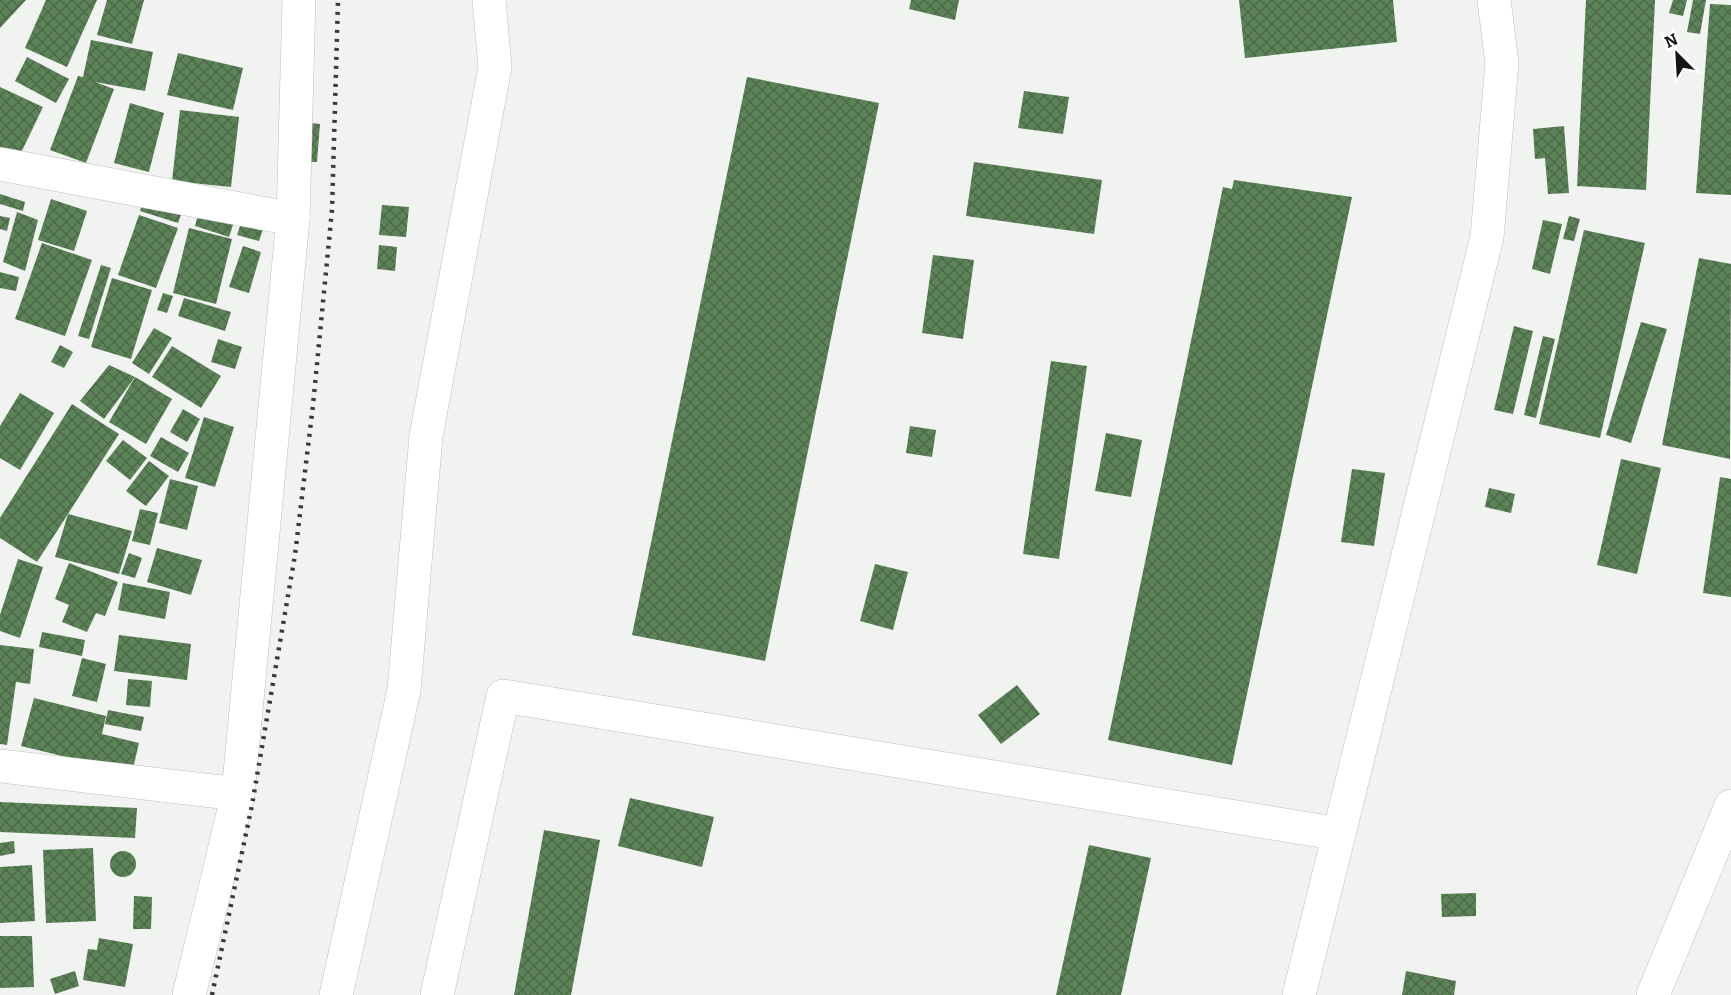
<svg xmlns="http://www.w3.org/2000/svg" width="1731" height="995" viewBox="0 0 1731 995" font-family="Bitter,serif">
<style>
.building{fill:url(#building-cross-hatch)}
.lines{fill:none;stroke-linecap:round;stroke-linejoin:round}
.minor-casing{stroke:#bec0bd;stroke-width:34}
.minor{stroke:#fff;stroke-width:33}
.rail{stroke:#393a39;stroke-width:4.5;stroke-dasharray:3 6;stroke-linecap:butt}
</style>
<defs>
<pattern id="building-cross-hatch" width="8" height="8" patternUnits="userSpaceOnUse" patternTransform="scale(1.5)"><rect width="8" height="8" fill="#5c8258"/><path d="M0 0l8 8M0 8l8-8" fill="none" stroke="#4b6948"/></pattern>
</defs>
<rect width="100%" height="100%" fill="#f0f3f0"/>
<!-- building -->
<g class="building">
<polygon points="0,0 26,0 0,28"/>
<polygon points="46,0 97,0 67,67 25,48"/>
<polygon points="107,0 144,0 132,44 97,35"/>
<polygon points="911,0 959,0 955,20 909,9"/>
<polygon points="1239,0 1393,0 1397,42 1245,58"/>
<polygon points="1586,0 1655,0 1646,190 1577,186"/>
<polygon points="1673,0 1687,0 1683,16 1669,13"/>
<polygon points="1693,0 1706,0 1700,34 1687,32"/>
<polygon points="1710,4 1731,5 1731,195 1696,193"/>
<polygon points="91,40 153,52 145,91 95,82 114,89 86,163 50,150 78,76 83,77"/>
<polygon points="178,53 243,68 233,110 167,95"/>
<polygon points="27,57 69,79 56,103 15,81"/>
<polygon points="747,77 879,103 765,661 632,635"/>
<polygon points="0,87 43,107 19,157 0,148"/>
<polygon points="1024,91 1069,97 1063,134 1018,128"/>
<polygon points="130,103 164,113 149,172 114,163"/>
<polygon points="180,110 239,117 231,187 172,181"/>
<polygon points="310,123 320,124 317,162 307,162"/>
<polygon points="1564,126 1569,193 1548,194 1545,158 1535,159 1533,129"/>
<polygon points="974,162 1102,180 1094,234 966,216"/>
<polygon points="1234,180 1352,197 1232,765 1108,740 1223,187 1232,189"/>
<polygon points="0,194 25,202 23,211 0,204"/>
<polygon points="51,199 87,211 74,251 38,240"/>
<polygon points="143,200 182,212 178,223 140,211"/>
<polygon points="382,205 409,207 406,237 379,235"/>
<polygon points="199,211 234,222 229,237 195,226"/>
<polygon points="17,212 38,220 25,271 3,262"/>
<polygon points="139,215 178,228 156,288 118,275"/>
<polygon points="0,216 10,218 7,231 0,229"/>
<polygon points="1569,216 1580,219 1574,241 1563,239"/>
<polygon points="1543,220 1562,224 1550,274 1532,269"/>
<polygon points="241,223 263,229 259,241 237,235"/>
<polygon points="189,228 232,239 216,304 173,293"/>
<polygon points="1584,230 1645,243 1600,438 1539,424"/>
<polygon points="42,243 92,260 65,336 15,319"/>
<polygon points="379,245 397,247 395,271 377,269"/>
<polygon points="243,246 261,252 249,293 229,287"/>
<polygon points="933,255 974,260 963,339 922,333"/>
<polygon points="1699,258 1731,264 1730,459 1662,445"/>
<polygon points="101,265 111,268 89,339 78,336"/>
<polygon points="0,272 19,277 16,291 0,288"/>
<polygon points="112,278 152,290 131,359 91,347"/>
<polygon points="163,293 173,296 167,313 157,310"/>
<polygon points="184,298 231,312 225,331 178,316"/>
<polygon points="1641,322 1667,329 1631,443 1606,435"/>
<polygon points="1514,326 1533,331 1513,414 1494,410"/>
<polygon points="154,328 172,338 149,374 132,363"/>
<polygon points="1543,336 1555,339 1536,418 1524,415"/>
<polygon points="218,339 242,347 235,369 211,362"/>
<polygon points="60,345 73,352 64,368 51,362"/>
<polygon points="172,346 221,376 201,408 152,377"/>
<polygon points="1051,361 1087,366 1059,559 1023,554"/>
<polygon points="109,365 135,377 104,419 80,401"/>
<polygon points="135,377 172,399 146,444 109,422"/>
<polygon points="20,393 54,413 20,470 0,458 0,426"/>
<polygon points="72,404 119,434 68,514 132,531 119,574 55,557 68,514 37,562 0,538 0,518"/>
<polygon points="183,409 200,419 187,442 170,432"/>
<polygon points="204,417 234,427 215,487 185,478"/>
<polygon points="910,426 936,430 932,457 906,453"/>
<polygon points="1106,433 1142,440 1131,497 1095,491"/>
<polygon points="161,437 189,453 178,472 150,456"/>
<polygon points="123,440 147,458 130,480 106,461"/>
<polygon points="1621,459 1661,468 1637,574 1597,565"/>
<polygon points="149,461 169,476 146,506 126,491"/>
<polygon points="1352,469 1385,473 1374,546 1341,542"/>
<polygon points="1720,477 1731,479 1731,597 1703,593"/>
<polygon points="170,479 198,486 187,530 159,523"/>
<polygon points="1489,488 1515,494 1511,513 1485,507"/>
<polygon points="140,509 158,513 150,545 132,541"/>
<polygon points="157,548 202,560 191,595 147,582"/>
<polygon points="129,553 142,558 135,578 121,574"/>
<polygon points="18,559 43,567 20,638 0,631 0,615"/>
<polygon points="69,563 118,582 105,616 96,613 87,632 62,622 69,605 55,599"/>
<polygon points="875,564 908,572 893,630 860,621"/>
<polygon points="123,583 170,592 165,619 118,610"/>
<polygon points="42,632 85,640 82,656 39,647"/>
<polygon points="119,635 191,644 187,680 114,671"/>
<polygon points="0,645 34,649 30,684 16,682 7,745 0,744"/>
<polygon points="82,658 106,664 97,702 72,696"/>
<polygon points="128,679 152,681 150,707 126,705"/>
<polygon points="1017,685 1040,714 1001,744 978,715"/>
<polygon points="34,698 106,716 102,734 139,743 132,773 21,746"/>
<polygon points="108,710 144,717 141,731 105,724"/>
<polygon points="630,798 714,817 702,867 618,846"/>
<polygon points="0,802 137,808 135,838 0,832"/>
<polygon points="544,830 600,840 571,995 514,995"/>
<polygon points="14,841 15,853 0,856 0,843"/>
<polygon points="1089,845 1151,858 1121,995 1056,995"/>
<polygon points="93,848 96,921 46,923 43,850"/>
<circle cx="123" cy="864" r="13"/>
<polygon points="32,865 35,921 0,923 0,867"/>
<polygon points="1476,893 1476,916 1442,917 1441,894"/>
<polygon points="134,896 152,897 151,929 133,929"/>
<polygon points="0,936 32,936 34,987 0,988"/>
<polygon points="99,938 133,944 125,987 83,980 88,949 97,950"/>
<polygon points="75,971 79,986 55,994 50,979"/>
<polygon points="1406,971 1456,981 1454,995 1402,995"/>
</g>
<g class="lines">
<!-- minor casing -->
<g class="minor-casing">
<g id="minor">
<polyline points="0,164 293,219"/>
<polyline points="0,766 238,794"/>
<polyline points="189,995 238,794 293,219 299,0"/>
<polyline points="336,995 404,690 426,436 495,67 489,0"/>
<polyline points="437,995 503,696 1339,834"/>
<polyline points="1299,995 1487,237 1502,63 1494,0"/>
<polyline points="1653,995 1731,806"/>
</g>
</g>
<!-- minor -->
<use href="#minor" class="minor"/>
<!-- rail -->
<polyline class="rail" points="212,995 252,805 295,555 313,405 332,210 338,0"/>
</g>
<!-- north arrow -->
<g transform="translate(1677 54) rotate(336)" stroke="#ffffff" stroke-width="4.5" paint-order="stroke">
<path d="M0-4.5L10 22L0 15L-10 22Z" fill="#131413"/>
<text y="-9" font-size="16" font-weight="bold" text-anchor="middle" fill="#131413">N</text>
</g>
</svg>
